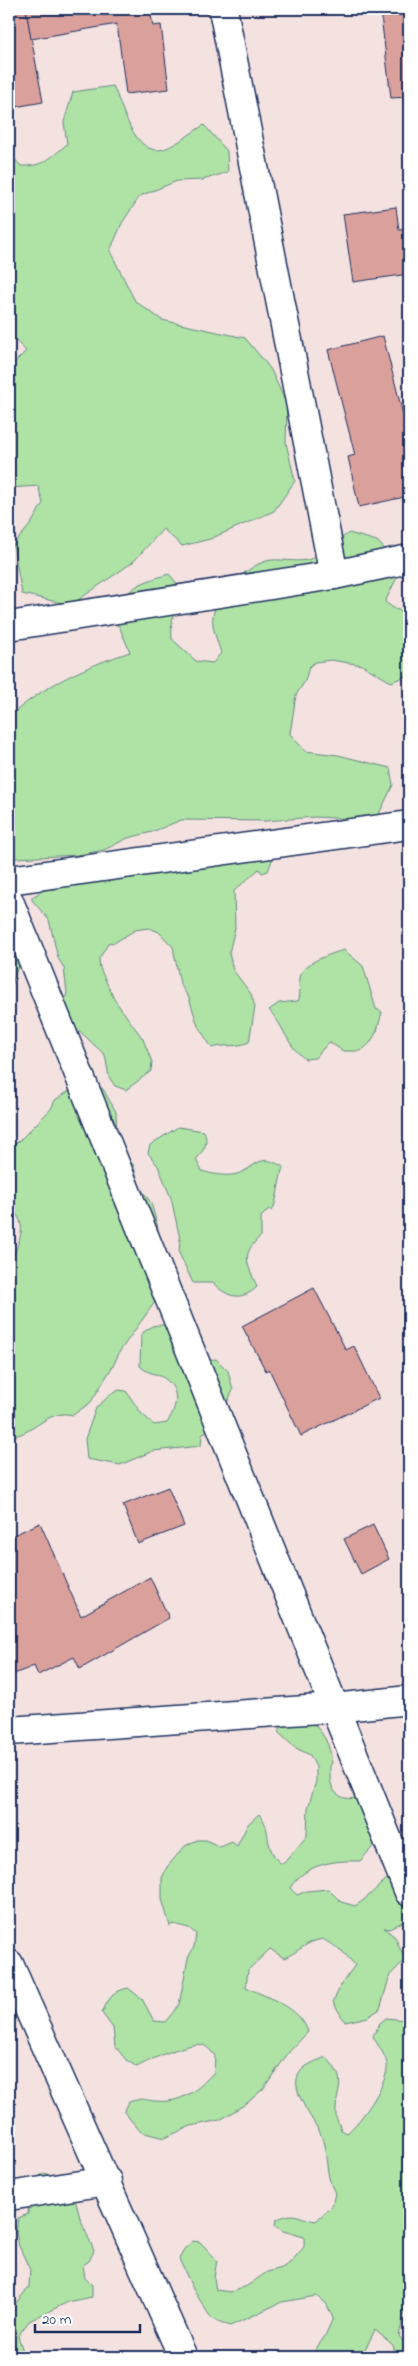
<svg xmlns="http://www.w3.org/2000/svg" width="418" height="2366" viewBox="0 0 418 2366" font-family="'Indie Flower',sans-serif">
<style>
.green{fill:#afe3a5;stroke:#658982}
.building{fill:#daa09c;stroke:#1b2f5e}
.lines{fill:none;stroke-linecap:round;stroke-linejoin:round}
.minor-casing{stroke:#1b2f5e;stroke-width:31}
.minor{stroke:#fff;stroke-width:28}
</style>
<rect width="100%" height="100%" fill="#f4e2e1"/>
<filter id="ink" filterUnits="userSpaceOnUse"><feTurbulence type="fractalNoise" baseFrequency=".02" numOctaves="2"/><feDisplacementMap in="SourceGraphic" scale="10" xChannelSelector="R" yChannelSelector="G"/><feConvolveMatrix kernelMatrix="1 2 1 2 8 2 1 2 1" color-interpolation-filters="sRGB"/></filter>
<g filter="url(#ink)">
<!-- green -->
<g class="green">
<path d="M 113,86 C 122,104 134,158 164,149 C 178,144 192,132 204,125 L 227,151 L 228,172 L 203,180 L 177,181 L 140,196 L 122,223 L 110,251 L 135,301 L 162,320 L 245,338 L 265,362 L 271,370 L 287,405 L 286,443 L 295,481 L 274,511 L 210,539 L 182,546 L 163,529 L 133,562 L 71,605 L 22,594 L 13,545 L 31,524 L 43,503 L 38,486 L 9,488 L 9,368 L 26,351 L 9,334 L 9,153 L 21,166 C 42,167 51,158 67,144 L 64,122 L 73,92 Z"/>
<path d="M 349,533 L 377,541 L 402,567 L 385,602 L 395,609 L 409,613 L 409,675 L 391,682 L 362,665 L 331,660 L 315,662 L 309,667 L 305,681 L 296,695 L 290,734 L 305,751 L 338,755 L 390,768 L 393,785 L 376,820 L 315,817 L 265,821 L 181,820 L 152,832 L 128,838 L 104,850 L 78,855 L 16,858 L 9,856 L 9,717 C 44,685 85,667 130,652 L 119,626 L 111,622 C 127,587 133,585 169,574 C 189,595 175,602 172,622 C 171,627 172,634 172,639 L 196,661 L 213,663 L 221,653 C 218,642 211,627 213,616 C 216,595 251,561 272,560 C 285,559 298,563 311,559 C 324,555 337,540 349,533 Z"/>
<path d="M 274,855 L 268,871 L 262,873 L 259,869 L 234,891 L 235,928 L 229,953 L 233,970 L 251,994 L 255,1007 L 249,1042 C 236,1048 225,1044 212,1048 L 198,1026 L 189,998 L 180,984 L 173,947 L 159,932 L 149,928 L 135,930 L 114,943 L 109,942 L 99,959 L 100,968 L 114,999 L 143,1039 L 152,1062 L 151,1071 L 126,1090 L 115,1086 L 109,1077 L 105,1055 L 71,1023 L 63,1006 L 67,993 L 64,968 L 58,958 L 49,920 L 32,900 L 32,897 L 48,888 L 55,890 L 92,876 Z"/>
<polygon points="9,907 32,938 15,974 9,998"/>
<path d="M 344,950 L 363,966 L 376,1009 L 382,1012 L 377,1031 L 370,1043 L 361,1051 L 343,1051 L 329,1042 L 315,1058 L 305,1059 C 286,1045 285,1027 269,1010 L 279,1003 L 298,1001 C 302,993 298,987 299,978 C 302,962 331,954 344,950 Z"/>
<path d="M 97,1085 L 103,1089 L 116,1112 L 117,1134 L 126,1157 L 133,1164 L 140,1187 L 151,1203 L 157,1224 L 161,1246 L 157,1299 L 120,1351 L 114,1364 L 91,1402 L 73,1415 C 47,1408 32,1437 9,1436 L 9,1282 C 12,1275 10,1270 11,1263 C 17,1242 32,1225 9,1207 L 9,1138 L 14,1144 L 19,1141 L 51,1109 L 55,1100 L 77,1086 Z"/>
<path d="M 178,1127 L 204,1131 C 209,1144 204,1149 196,1160 L 202,1171 C 211,1174 226,1177 237,1174 C 255,1169 259,1151 283,1167 C 279,1179 277,1204 272,1211 L 269,1209 L 261,1217 L 261,1236 C 239,1256 248,1263 257,1287 C 241,1302 227,1297 213,1283 L 193,1283 L 179,1253 L 180,1239 L 171,1198 L 158,1166 L 148,1153 L 150,1145 Z"/>
<path d="M 158,1325 L 167,1325 L 195,1361 L 216,1359 L 228,1371 L 233,1390 L 220,1418 L 202,1435 L 201,1446 L 153,1451 L 120,1465 L 87,1459 L 85,1439 L 96,1408 L 111,1394 L 119,1390 L 126,1391 L 141,1413 L 154,1425 L 167,1423 C 176,1408 182,1391 164,1378 C 156,1373 148,1374 140,1366 L 141,1334 L 152,1326 Z"/>
<path d="M 311,1721 C 324,1734 330,1744 332,1763 C 329,1767 330,1769 330,1774 C 330,1792 340,1801 357,1798 L 379,1840 L 360,1861 C 333,1860 305,1864 290,1888 L 297,1895 L 307,1891 L 328,1889 L 341,1902 L 355,1906 C 370,1897 378,1885 392,1875 L 409,1881 L 409,1918 L 390,1929 L 384,1928 L 395,1937 L 405,1960 L 390,1975 L 380,2009 L 368,2017 L 345,2022 L 333,2002 L 342,1983 L 355,1965 L 342,1951 L 323,1939 C 304,1942 301,1951 284,1958 L 270,1949 L 248,1970 L 246,1987 C 267,1998 300,2006 308,2032 L 289,2052 L 263,2089 L 247,2103 L 220,2120 L 191,2126 L 164,2138 L 141,2132 L 124,2112 L 129,2102 C 146,2097 141,2100 156,2101 C 181,2104 199,2089 214,2072 L 215,2056 C 212,2052 208,2047 203,2045 C 190,2041 149,2060 137,2067 L 126,2060 L 115,2046 L 113,2028 L 102,2013 C 108,1999 113,1991 128,1988 L 142,1999 L 154,2021 L 165,2022 L 179,2005 L 188,1958 L 194,1947 L 196,1934 L 189,1928 L 173,1924 L 170,1926 L 162,1899 L 162,1878 L 167,1867 L 185,1846 L 197,1840 L 206,1840 L 220,1847 L 232,1842 L 237,1846 L 248,1824 L 259,1814 C 273,1829 262,1845 280,1863 L 284,1863 L 307,1836 L 308,1808 L 316,1781 L 316,1767 L 310,1755 L 294,1747 L 278,1732 L 284,1724 Z"/>
<path d="M 386,2018 L 404,2020 L 409,2023 L 409,2312 L 404,2314 L 399,2336 L 409,2349 L 409,2357 L 396,2357 L 393,2345 L 375,2330 L 361,2357 L 319,2357 L 315,2350 L 325,2336 L 333,2318 L 326,2303 L 316,2296 L 282,2302 L 230,2326 L 211,2318 L 193,2289 L 179,2259 L 185,2248 L 193,2241 L 200,2242 L 217,2260 L 214,2278 L 216,2290 L 231,2292 L 247,2286 L 267,2272 L 282,2268 L 291,2262 L 304,2247 L 304,2237 L 283,2231 L 275,2226 L 276,2220 C 295,2210 297,2218 316,2221 L 332,2206 L 335,2193 C 324,2175 329,2152 320,2133 C 313,2119 291,2091 298,2076 C 302,2065 317,2061 326,2057 C 350,2083 335,2087 336,2115 C 336,2120 340,2125 341,2130 L 347,2133 C 360,2123 390,2081 387,2064 C 386,2055 377,2045 373,2036 L 380,2023 Z"/>
<path d="M 44,2173 C 73,2183 73,2191 80,2218 C 84,2229 90,2240 94,2251 L 89,2261 L 83,2265 L 85,2278 L 92,2285 L 92,2297 L 68,2302 L 29,2321 L 18,2336 L 25,2357 L 9,2357 L 9,2322 L 15,2304 L 29,2287 L 30,2270 L 19,2246 L 16,2232 L 18,2218 L 28,2214 L 29,2195 L 37,2178 Z"/>
</g>
<!-- building -->
<g class="building">
<polygon points="9,9 26,9 43,102 9,108"/>
<polygon points="26,9 150,9 153,26 161,25 169,89 126,94 117,24 31,39"/>
<polygon points="409,12 409,97 391,98 381,16"/>
<polygon points="396,207 399,230 409,229 409,274 353,282 343,214"/>
<polygon points="383,336 406,426 403,427 409,455 409,496 359,507 348,457 355,455 328,350"/>
<polygon points="314,1288 346,1350 354,1346 379,1398 301,1436 269,1369 266,1371 242,1326"/>
<polygon points="168,1487 184,1526 138,1544 123,1505"/>
<polygon points="40,1523 81,1616 150,1577 169,1618 80,1669 74,1657 38,1675 34,1666 9,1676 9,1537"/>
<polygon points="373,1525 389,1559 361,1574 344,1539"/>
</g>
<g class="lines">
<!-- minor casing -->
<g class="minor-casing">
<g id="minor">
<polyline points="223,9 334,575"/>
<polyline points="9,626 334,575 409,559"/>
<polyline points="9,880 409,825"/>
<polyline points="9,901 409,1892"/>
<polyline points="9,1731 334,1708 409,1700"/>
<polyline points="9,1964 183,2357"/>
<polyline points="9,2196 107,2181"/>
</g>
</g>
<!-- minor -->
<use href="#minor" class="minor"/>
</g>
</g>
<!-- margin -->
<rect width="418" height="2366" fill="none" stroke="#fff" stroke-width="30"/>
<rect x="15" y="15" width="388" height="2336" fill="none" stroke="#1b2f5e" stroke-width="2" filter="url(#ink)"/>
<!-- scale -->
<path d="M35 2324v8h105v-8" fill="none" stroke="#1b2f5e" stroke-width="2.5"/>
<text x="42" y="2324" font-size="15" fill="#1b2f5e" stroke="#ffffff" stroke-width="4" paint-order="stroke">20 m</text>
</svg>
